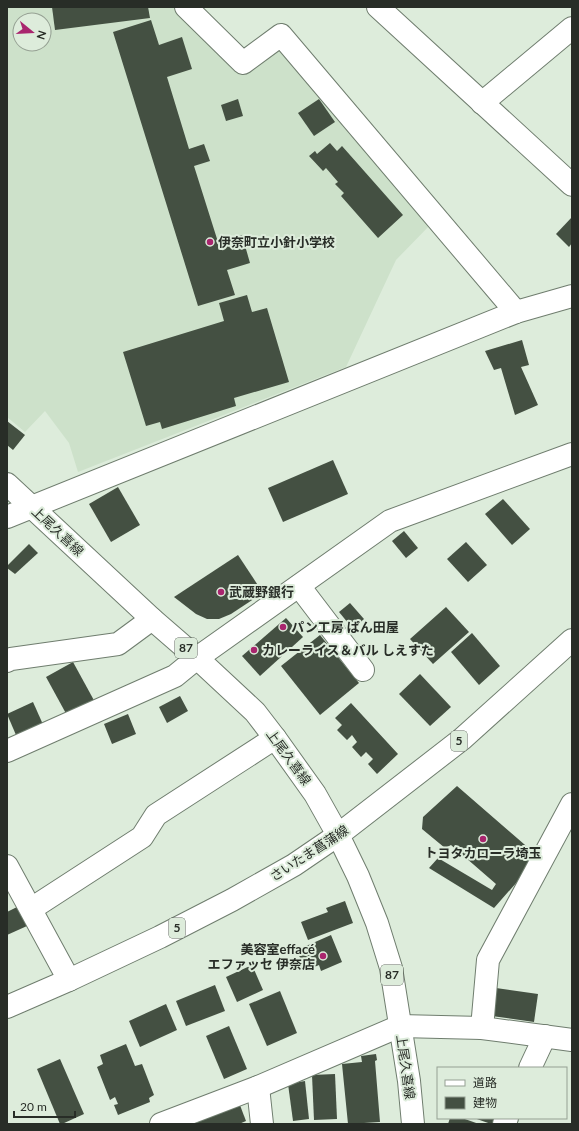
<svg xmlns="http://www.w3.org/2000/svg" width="579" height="1131" viewBox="0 0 579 1131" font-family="Lato,'Noto Sans JP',sans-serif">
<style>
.built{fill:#cde1ca;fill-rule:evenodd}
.building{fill:#445042}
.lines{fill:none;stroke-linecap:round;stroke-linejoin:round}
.minor-casing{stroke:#6f7d6e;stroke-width:24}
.major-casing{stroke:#6f7d6e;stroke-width:24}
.minor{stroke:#fff;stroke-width:22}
.major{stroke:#fff;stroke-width:22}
.poi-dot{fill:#a9256e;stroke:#ddecdb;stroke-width:1.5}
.labels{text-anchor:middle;stroke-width:4;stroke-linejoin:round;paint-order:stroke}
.shield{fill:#ddecdb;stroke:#5e665d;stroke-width:1}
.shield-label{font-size:12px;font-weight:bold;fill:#282d27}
.poi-label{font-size:13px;font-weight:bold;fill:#282d27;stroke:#ddecdb;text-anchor:start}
.street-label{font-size:13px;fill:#282d27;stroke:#ddecdb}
</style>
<rect width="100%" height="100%" fill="#ddecdb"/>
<!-- built -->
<path class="built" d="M 7,7 L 176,7 L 243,72 L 282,45 L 432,223 L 396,260 L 346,367 L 78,472 L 69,443 L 45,411 L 25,432 L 7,417 ZM 20,20 L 44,20 L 44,44 L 20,44 Z"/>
<!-- building -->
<g class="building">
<polygon points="52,7 148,7 150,18 55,30"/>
<polygon points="151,20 159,45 182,37 192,69 167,77 189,149 204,144 210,161 194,166 218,242 242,235 250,263 227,270 235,295 198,306 113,32"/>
<polygon points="238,99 243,116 226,121 221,105"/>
<polygon points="319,99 335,122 314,136 298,113"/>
<polygon points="330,143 337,151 342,146 403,215 378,238 341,196 344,193 335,184 338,182 326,168 323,171 309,156 315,151 317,154"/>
<polygon points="572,217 572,243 569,247 556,234"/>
<polygon points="247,295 252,312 267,308 289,382 234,398 236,406 162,429 160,422 146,426 123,352 224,321 219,303"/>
<polygon points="522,340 529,365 521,367 538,405 515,415 501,368 494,370 485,351"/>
<polygon points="7,421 25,435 13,450 7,445"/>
<polygon points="333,460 348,494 283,522 268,488"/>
<polygon points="118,487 140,525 111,542 89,504"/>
<polygon points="503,499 530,529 512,545 485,514"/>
<polygon points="404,531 418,548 406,558 392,541"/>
<polygon points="466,542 487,565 468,582 447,559"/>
<polygon points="29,544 38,553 15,574 7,568 7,566"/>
<polygon points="238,555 263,593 231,614 219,619 207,619 196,614 174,597"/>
<polygon points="350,603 364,619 353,629 339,612"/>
<polygon points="446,607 469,632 433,664 410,639"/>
<polygon points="286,618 303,637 260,676 242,656"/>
<polygon points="472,633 500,666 479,685 451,652"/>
<polygon points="320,635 359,683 320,715 281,666"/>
<polygon points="73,662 96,704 69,719 46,677"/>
<polygon points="420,674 451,707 430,726 399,694"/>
<polygon points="180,696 188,711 167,723 159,707"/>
<polygon points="33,702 45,729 19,742 7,714"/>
<polygon points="351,703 398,754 377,774 368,764 373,759 366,752 361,757 352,747 357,742 352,735 347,740 337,730 342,725 335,718"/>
<polygon points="128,714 136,734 112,744 104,724"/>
<polygon points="457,786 539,857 494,908 429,868 438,858 492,890 496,884 451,845 445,848 422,829 423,817"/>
<polygon points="345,901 353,923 308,940 301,922 328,912 326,908"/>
<polygon points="19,906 27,926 7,935 7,912"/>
<polygon points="331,935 342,962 321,971 319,965 305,971 297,950"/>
<polygon points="252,965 263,990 237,1002 226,977"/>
<polygon points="215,985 225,1011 186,1026 176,1001"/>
<polygon points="496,988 538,994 534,1022 492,1016"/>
<polygon points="280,991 297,1033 267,1046 249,1004"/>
<polygon points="166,1004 177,1030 140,1047 129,1021"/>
<polygon points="229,1026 247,1069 224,1079 206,1036"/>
<polygon points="126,1044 135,1066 142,1064 154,1095 149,1098 150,1102 118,1115 114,1105 118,1104 115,1097 110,1100 97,1067 103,1064 100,1055"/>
<polygon points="376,1054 377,1060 375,1061 380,1122 348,1124 342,1064 362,1062 361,1056"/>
<polygon points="60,1059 84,1114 62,1124 60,1124 37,1069"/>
<polygon points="335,1074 337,1119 314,1120 312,1075"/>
<polygon points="305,1081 309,1119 293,1121 288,1084"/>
<polygon points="238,1100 246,1121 239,1124 198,1124 195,1117"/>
<polygon points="450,1118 462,1118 479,1124 448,1124"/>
<polygon points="474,1118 500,1118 498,1124 491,1124"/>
</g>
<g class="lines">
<!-- minor casing -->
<g class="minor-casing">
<g id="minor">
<polyline points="186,7 243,63 281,35 516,312"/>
<polyline points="378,7 572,185"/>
<polyline points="482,103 572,28"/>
<polyline points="7,517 516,312 572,296"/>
<polyline points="299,586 363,670"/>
<polyline points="7,661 11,659 118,644 152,619"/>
<polyline points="7,751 175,676 197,658 390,521 572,454"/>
<polyline points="7,866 69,980"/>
<polyline points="31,909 142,837 156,815 275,738"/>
<polyline points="482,1028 488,960 572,804"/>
<polyline points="530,1068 545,1036"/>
<polyline points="258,1087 262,1124"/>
<polyline points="161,1124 258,1087 400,1026 482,1028 572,1040"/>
<polyline points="504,1124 507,1118"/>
</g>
</g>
<!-- major casing -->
<g class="major-casing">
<g id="major">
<polyline points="7,484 152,619 197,658 255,712 275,738 315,794 338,835 358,876 377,923 391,968 409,1081 413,1124"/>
<polyline points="7,1007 69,980 160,937 232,900 294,865 338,835 462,739 572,640"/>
</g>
</g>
<!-- minor -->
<use href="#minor" class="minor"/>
<!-- major -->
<use href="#major" class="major"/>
</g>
<!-- markers -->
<g class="poi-dot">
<circle cx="210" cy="242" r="4"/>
<circle cx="221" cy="592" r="4"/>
<circle cx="283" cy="627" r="4"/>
<circle cx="254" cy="650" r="4"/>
<circle cx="483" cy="839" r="4"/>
<circle cx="323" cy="956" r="4"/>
</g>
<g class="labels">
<!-- shield labels -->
<g class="shield">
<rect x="175" y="638" width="22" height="20" rx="3"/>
<rect x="451" y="731" width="16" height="20" rx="3"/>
<rect x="169" y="918" width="16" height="20" rx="3"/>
<rect x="381" y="965" width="22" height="20" rx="3"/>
</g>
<g class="shield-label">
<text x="186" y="652">87</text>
<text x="459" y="745">5</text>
<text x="177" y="932">5</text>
<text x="392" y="979">87</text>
</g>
<!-- poi labels -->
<g class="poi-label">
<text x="218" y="247">伊奈町立小針小学校</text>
<text x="229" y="597">武蔵野銀行</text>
<text x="291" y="632">パン工房 ぱん田屋</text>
<text x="262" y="655">カレーライス＆バル しえすた</text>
<text x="483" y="858" text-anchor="middle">トヨタカローラ埼玉</text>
<text x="315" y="954" text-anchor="end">美容室effacé<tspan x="315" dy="15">エファッセ 伊奈店</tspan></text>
</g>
<!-- street labels -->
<g class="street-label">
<text transform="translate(58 531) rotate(43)" y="5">上尾久喜線</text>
<text transform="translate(289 757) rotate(54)" y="5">上尾久喜線</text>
<text transform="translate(309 853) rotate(-33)" y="5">さいたま菖蒲線</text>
<text transform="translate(406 1067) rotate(82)" y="5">上尾久喜線</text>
</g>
</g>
<!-- border -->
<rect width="579" height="1131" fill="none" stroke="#282d27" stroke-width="16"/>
<!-- legend -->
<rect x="437" y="1067" width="130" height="52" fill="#ddecdb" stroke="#95a093"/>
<rect x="445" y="1080" width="20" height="6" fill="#ffffff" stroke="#95a093"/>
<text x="473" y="1087" font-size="12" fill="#282d27">道路</text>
<rect x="445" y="1097" width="20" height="12" fill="#445042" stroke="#95a093"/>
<text x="473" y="1107" font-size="12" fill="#282d27">建物</text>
<!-- north arrow -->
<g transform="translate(32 32) rotate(108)"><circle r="19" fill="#ddecdb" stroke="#95a093"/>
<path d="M0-3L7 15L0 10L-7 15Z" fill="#a9256e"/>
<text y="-6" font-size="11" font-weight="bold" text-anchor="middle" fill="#282d27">N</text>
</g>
<!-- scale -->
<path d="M14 1111v6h61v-6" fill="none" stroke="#282d27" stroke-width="2"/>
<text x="20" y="1111" font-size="12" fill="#282d27" stroke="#ddecdb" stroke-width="3" paint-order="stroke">20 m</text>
</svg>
